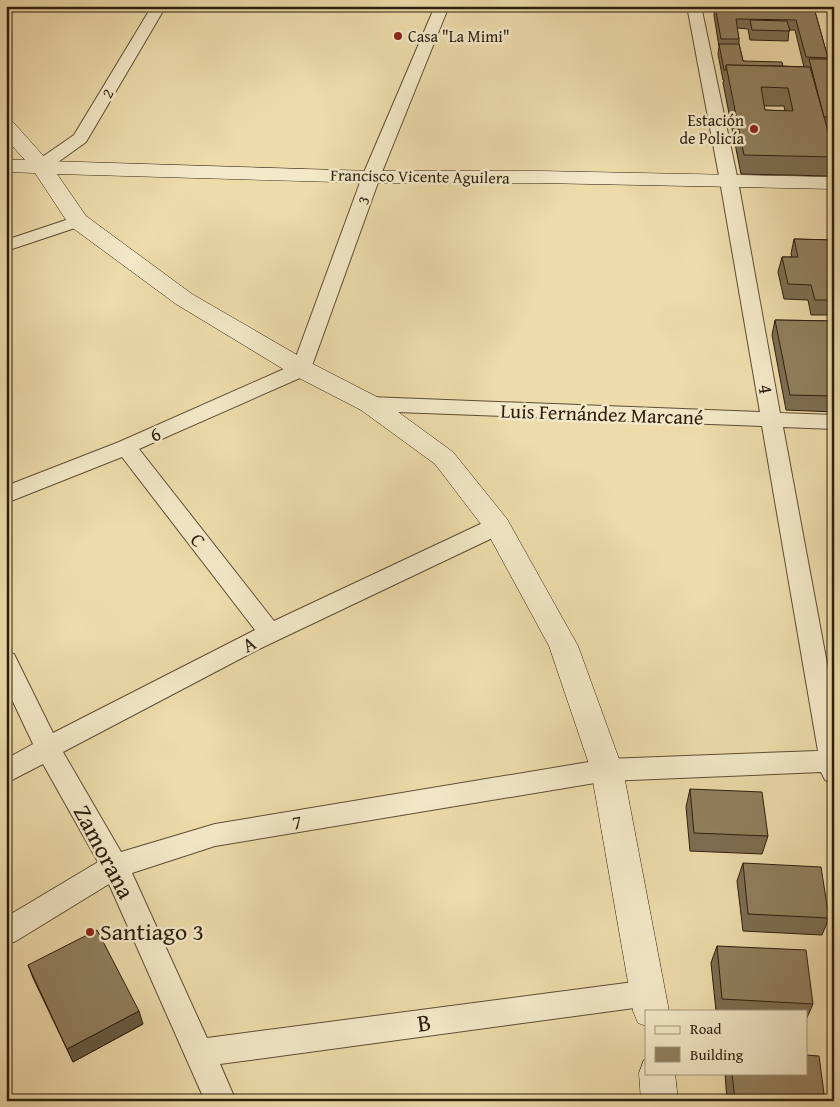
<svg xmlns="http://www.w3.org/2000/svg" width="840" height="1107" viewBox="0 0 840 1107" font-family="'Gentium Book Plus',serif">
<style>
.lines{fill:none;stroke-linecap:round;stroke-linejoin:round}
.street-casing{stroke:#5d4d35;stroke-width:2}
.secondary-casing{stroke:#2d1e0e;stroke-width:1}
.street{fill:#f3e8c8;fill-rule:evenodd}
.secondary{fill:#f3e8c8;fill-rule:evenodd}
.wall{fill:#7d6e52;stroke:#2d1e0e;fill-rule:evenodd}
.shaded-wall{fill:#665a42;stroke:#2d1e0e}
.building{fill:#91805f;stroke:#2d1e0e;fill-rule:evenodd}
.poi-dot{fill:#8f2418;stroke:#f3e8c8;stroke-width:2}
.labels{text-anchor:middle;stroke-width:5;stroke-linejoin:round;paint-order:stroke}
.far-poi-label{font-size:16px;fill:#2d1e0e;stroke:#f3e8c8;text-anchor:start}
.far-street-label{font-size:16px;fill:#2d1e0e;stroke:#f3e8c8}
.street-label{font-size:20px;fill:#2d1e0e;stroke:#f3e8c8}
.near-street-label{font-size:24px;fill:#2d1e0e;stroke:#f3e8c8}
.near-poi-label{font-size:24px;fill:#2d1e0e;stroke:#f3e8c8;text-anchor:start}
</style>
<rect width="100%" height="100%" fill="#eddbaa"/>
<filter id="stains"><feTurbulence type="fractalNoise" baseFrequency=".004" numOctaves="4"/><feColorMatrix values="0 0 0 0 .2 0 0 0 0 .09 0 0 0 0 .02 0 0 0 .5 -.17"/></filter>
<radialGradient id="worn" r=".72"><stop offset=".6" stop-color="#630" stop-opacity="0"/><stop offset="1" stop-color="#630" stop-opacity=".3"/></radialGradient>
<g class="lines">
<!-- street casing -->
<g class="street-casing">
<g id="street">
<polygon points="152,6 166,6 86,142 47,170 35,170 33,166 35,162 74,135"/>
<polygon points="435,6 449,6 380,177 309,374 139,449 274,621 489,520 497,518 505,520 508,526 505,532 257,650 63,752 121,852 215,824 607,759 818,751 762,426 370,411 363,409 360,404 363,399 370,397 760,412 720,181 687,6 701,6 738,181 780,413 834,415 834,429 783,427 834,701 834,783 825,780 821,772 607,781 215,846 132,873 207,1038 649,980 659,983 663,993 659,1003 649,1006 220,1064 236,1101 205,1101 109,884 16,941 6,945 6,917 98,862 43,764 6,783 6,759 33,744 6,687 6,652 14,654 53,733 255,630 122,457 6,503 6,486 119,442 293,365 362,177"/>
<polygon points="793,6 834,6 834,11 800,10"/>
<polygon points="78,216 84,217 87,221 84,225 6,251 6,240"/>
</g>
</g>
<!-- secondary casing -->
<g class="secondary-casing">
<g id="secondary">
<polygon points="6,120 13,122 48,161 371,171 540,171 834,177 834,189 540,183 371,183 57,174 86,216 192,294 311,363 379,398 453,452 507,519 578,646 623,770 669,1011 646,1011 646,1026 638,1023 633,1011 591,770 549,646 487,532 435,464 361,410 293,375 176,304 70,226 35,173 6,172 6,160 25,160 6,139"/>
<polygon points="644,1060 646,1060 646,1073 675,1073 678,1101 641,1101 639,1073"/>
</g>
</g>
<!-- street -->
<use href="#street" class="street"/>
<!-- secondary -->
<use href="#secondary" class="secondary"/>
</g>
<!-- wall -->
<g class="wall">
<path d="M 715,6 L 814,8 L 828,58 L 827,59 L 834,59 L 834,127 L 826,127 L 834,153 L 834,169 L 833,165 L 830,176 L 741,174 L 723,83 L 724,80 L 723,80 L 718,54 L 719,47 L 714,15 ZM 737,28 L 748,29 L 750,40 L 788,41 L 789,30 L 795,30 L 804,67 L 783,66 L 743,61 L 739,44 L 739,39 ZM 764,106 L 784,106 L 785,111 L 765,110 Z"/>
<polygon points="794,239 834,240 834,311 831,311 830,315 811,315 808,300 784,299 778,272 782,257 792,257 791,254"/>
<polygon points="775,320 834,321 834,412 786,410 772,335"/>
<polygon points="690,789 768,836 762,854 690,851 686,807"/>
<polygon points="743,863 829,918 822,935 743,931 737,881"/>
<polygon points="717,946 813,1004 806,1020 806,1011 716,1011 711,963"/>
<polygon points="28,965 143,1024 73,1062 33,978"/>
<polygon points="725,1073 806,1073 825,1101 727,1101"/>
</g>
<!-- shaded-wall -->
<polygon class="shaded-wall" points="139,1011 143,1024 73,1062 67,1049"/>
<!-- building -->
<g class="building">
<polygon points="715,6 814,8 828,58 806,57 796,20 736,19 739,39 721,39"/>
<polygon points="750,20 787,21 790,31 752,30"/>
<polygon points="719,44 739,44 743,61 782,62 783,66 726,65 726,70 724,70"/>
<polygon points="809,59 834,59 834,117 824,117"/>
<path d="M 726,65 L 810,67 L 834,153 L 834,157 L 744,155 ZM 761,87 L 788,88 L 793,111 L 765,110 Z"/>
<polygon points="794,239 834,240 834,296 832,296 834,300 815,300 811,285 788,284 782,257 798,257"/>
<polygon points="775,320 834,321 834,396 790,395"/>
<polygon points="690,789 762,792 768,836 694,833"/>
<polygon points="743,863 821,867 829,918 748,914"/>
<polygon points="97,930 139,1011 67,1049 28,965"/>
<polygon points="717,946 806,950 813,1004 722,999"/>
<polygon points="806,1055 819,1056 825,1101 735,1101 732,1073 806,1073"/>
</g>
<!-- markers -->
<g class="poi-dot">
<circle cx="398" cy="36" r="5"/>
<circle cx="754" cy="129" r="5"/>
<circle cx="90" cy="932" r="5"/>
</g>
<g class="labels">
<!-- far-poi labels -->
<g class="far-poi-label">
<text x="408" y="42">Casa "La Mimi"</text>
<text x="744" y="126" text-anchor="end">Estación<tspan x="744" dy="18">de Policía</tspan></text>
</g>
<!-- far-street labels -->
<g class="far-street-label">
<text transform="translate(107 93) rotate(-59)" y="6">2</text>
<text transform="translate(420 176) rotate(1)" y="6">Francisco Vicente Aguilera</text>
<text transform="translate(363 200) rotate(-70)" y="6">3</text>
</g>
<!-- street labels -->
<g class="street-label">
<text transform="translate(766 389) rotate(80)" y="7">4</text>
<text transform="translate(602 414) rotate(2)" y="7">Luis Fernández Marcané</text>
<text transform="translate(155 434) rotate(-24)" y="7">6</text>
<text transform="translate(198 540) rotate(52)" y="7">C</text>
<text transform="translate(249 644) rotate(-27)" y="7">A</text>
<text transform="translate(297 822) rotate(-9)" y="7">7</text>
</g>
<!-- near-street labels -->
<g class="near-street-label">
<text transform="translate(104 852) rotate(62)" y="8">Zamorana</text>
<text transform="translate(424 1023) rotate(-8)" y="8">B</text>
</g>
<!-- near-poi labels -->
<g class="near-poi-label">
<text x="100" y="940">Santiago 3</text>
</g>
</g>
<!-- margin -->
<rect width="840" height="1107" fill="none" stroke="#eddbaa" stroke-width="25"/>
<rect x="8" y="8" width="825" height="1092" fill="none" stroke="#2d1e0e" stroke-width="2.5"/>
<rect x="12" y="12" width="815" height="1082" fill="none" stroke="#2d1e0e"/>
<!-- legend -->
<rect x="645" y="1010" width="162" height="65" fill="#f3e8c8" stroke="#a4977e"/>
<rect x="655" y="1026" width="25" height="8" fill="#f3e8c8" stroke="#a4977e"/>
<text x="690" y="1034" font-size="15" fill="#2d1e0e">Road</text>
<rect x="655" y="1047" width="25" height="15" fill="#91805f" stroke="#a4977e"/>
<text x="690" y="1060" font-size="15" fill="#2d1e0e">Building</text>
<rect width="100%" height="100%" filter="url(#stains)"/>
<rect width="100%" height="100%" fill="url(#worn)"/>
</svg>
